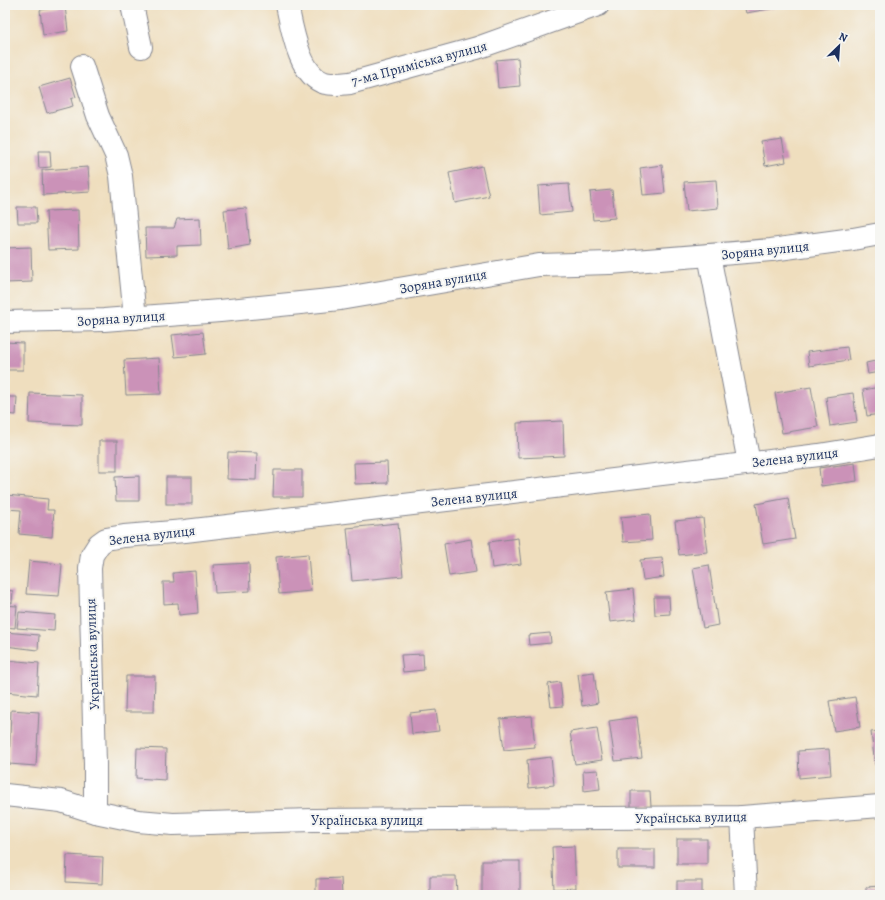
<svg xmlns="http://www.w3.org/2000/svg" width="885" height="900" viewBox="0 0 885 900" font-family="Alegreya,serif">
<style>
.building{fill:#cb92b8}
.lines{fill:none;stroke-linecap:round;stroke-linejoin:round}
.minor-casing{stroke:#85868e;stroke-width:24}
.minor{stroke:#fff;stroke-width:22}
.labels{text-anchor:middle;stroke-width:4;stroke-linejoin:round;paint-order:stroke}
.street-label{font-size:14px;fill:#1b2f5e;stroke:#f6f6f2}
</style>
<rect width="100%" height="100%" fill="#f6f6f2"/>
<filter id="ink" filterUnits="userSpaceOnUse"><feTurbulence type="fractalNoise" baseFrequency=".025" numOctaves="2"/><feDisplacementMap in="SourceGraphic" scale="8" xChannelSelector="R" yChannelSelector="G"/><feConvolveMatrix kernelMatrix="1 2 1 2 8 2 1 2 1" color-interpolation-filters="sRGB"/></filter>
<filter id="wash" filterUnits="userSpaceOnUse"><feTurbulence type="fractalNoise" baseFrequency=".012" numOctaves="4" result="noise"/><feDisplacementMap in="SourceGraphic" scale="16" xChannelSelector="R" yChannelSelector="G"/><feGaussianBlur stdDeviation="0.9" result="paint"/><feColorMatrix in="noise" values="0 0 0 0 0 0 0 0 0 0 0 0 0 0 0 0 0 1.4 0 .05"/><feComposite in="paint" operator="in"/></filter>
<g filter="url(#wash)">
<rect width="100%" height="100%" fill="#efdebe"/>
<g id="blocks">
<!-- building -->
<g class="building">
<polygon points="744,5 774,5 775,8 746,13"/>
<polygon points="65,6 68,31 43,35 40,10"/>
<polygon points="518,58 520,86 498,88 496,60"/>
<polygon points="70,78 76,97 71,99 73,106 47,113 39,87"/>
<polygon points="782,139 786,162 765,166 761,142"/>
<polygon points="38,151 50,151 51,167 39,168"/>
<polygon points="662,165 665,193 643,195 640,168"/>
<polygon points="482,166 489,196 455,203 449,173"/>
<polygon points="88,167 90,192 43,195 42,170"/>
<polygon points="716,180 718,208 687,211 684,182"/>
<polygon points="569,184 572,212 540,215 538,186"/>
<polygon points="612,190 615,218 593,220 590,192"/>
<rect x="5" y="193" width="3" height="8"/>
<polygon points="17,207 36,207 37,223 18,223"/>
<polygon points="246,208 250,245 228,249 224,210"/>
<polygon points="78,210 79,249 48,250 46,211"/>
<polygon points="200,218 201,245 177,246 177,255 146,256 145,228 174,228 177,219"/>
<polygon points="31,247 32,282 5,283 5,248"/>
<polygon points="203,332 206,354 175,357 172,335"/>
<polygon points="5,342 23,343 23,370 5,370"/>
<polygon points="847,347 849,360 809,366 807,352"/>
<polygon points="159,358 161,394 126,395 124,360"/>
<polygon points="880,360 880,372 868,374 866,363"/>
<polygon points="811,387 818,427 782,433 775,393"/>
<polygon points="880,387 880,414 867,416 863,390"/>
<polygon points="30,393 82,395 82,425 29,423"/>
<polygon points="853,393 857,422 830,426 826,397"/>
<polygon points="5,397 17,397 16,415 5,414"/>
<polygon points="563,421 564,456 518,458 517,423"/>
<rect x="99" y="441" width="18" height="30"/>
<polygon points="228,452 257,453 256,480 227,479"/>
<polygon points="387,462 388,483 355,484 354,463"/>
<polygon points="855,463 857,481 821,486 819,468"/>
<polygon points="274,470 302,470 302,497 273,497"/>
<polygon points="139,476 139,501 116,501 115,477"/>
<rect x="166" y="477" width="26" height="27"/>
<polygon points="6,495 48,499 47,510 54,510 52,537 19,534 21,510 5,509"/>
<polygon points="788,498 795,539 763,544 756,504"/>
<polygon points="650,514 652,540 623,542 621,517"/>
<polygon points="703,518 707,552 679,555 675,521"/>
<polygon points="398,523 403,576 352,581 347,528"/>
<polygon points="518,538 521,564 492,568 489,542"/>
<polygon points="471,539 476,572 449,576 444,544"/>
<polygon points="308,554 311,591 279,594 276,557"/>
<polygon points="662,558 664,577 643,580 640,560"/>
<polygon points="29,561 62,564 59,596 26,594"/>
<polygon points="249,563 250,591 215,593 213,565"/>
<polygon points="709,565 718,625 703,628 693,568"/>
<polygon points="195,571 198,613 179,615 178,603 164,604 163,582 174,582 173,573"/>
<polygon points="633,589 636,619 610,622 606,592"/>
<polygon points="5,590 13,591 12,603 5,602"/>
<polygon points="654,597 669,597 670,614 655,615"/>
<polygon points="5,605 17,606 15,628 5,627"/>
<polygon points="19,612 55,615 54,631 17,628"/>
<polygon points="5,632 39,635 38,650 5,646"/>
<polygon points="550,633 551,643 529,645 528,635"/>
<polygon points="423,654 424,670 403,672 401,655"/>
<polygon points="7,660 39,663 37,695 5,692"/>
<polygon points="594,672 598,703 582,706 578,674"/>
<polygon points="126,676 155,676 154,712 125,712"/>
<polygon points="560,682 563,706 551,707 548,684"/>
<polygon points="855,697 860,727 834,731 829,701"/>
<polygon points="11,710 39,712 36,766 9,764"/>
<polygon points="436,710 439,731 412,734 410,713"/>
<polygon points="532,716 535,747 504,750 500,719"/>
<polygon points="637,717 642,758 615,761 609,721"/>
<polygon points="597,728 602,760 575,764 570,732"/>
<polygon points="880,731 880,764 875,765 871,732"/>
<polygon points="137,748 166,749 165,780 136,778"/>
<polygon points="829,749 831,775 799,778 798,751"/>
<polygon points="551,757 554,785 529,788 527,760"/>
<polygon points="598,770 600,789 584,791 583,771"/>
<polygon points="631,791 650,791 651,807 631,807"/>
<rect x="677" y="839" width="30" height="25"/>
<polygon points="574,846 576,888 554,889 552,847"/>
<rect x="618" y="849" width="37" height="19"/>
<polygon points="67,855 103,857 102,884 66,882"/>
<rect x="482" y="861" width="38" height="34"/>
<polygon points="430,876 456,876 457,895 430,895"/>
<polygon points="341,878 342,895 316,895 316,879"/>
<rect x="677" y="881" width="25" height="14"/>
<polygon points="880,886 880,895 866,895 866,887"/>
</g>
</g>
</g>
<g filter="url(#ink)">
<use href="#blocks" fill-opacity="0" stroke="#85868e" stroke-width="1"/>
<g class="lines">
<!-- minor casing -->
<g class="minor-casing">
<g id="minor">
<polyline points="132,5 141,47"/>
<path d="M 287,5 C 292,28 299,76 325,83 C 333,85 342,84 350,83 L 477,48 L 598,5"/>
<polyline points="82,66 98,116 116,155 121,176 135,318"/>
<polyline points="709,255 749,463"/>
<polyline points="5,322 104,320 220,311 340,299 539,265 610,263 771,250 853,239 880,234"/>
<polyline points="880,445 819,455 497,494 185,531 124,536 106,539 99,544 92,555 90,568 95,764 95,812 138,821 173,824 313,820 742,817 880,806"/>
<polyline points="5,795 61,801 95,812"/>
<polyline points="742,817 746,895"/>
</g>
</g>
<!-- minor -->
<use href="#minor" class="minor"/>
</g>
</g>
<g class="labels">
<!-- street labels -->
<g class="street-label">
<text transform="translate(419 63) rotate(-15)" y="5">7-ма Приміська вулиця</text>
<text transform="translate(765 250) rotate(-6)" y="5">Зоряна вулиця</text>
<text transform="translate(443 281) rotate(-10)" y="5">Зоряна вулиця</text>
<text transform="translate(121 318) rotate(-4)" y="5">Зоряна вулиця</text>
<text transform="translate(795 457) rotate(-7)" y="5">Зелена вулиця</text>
<text transform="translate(474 497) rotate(-6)" y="5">Зелена вулиця</text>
<text transform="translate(152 535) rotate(-7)" y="5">Зелена вулиця</text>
<text transform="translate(92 654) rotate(-92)" y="5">Українська вулиця</text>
<text transform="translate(691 817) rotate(-1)" y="5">Українська вулиця</text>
<text x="367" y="825">Українська вулиця</text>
</g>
</g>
<!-- margin -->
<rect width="885" height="900" fill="none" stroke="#f6f6f2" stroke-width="20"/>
<!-- north arrow -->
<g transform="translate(839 46) rotate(25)" stroke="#f6f6f2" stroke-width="3" paint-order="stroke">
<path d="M0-3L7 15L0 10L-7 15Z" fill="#1b2f5e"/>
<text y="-6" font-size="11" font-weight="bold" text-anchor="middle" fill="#1b2f5e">N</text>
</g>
</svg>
